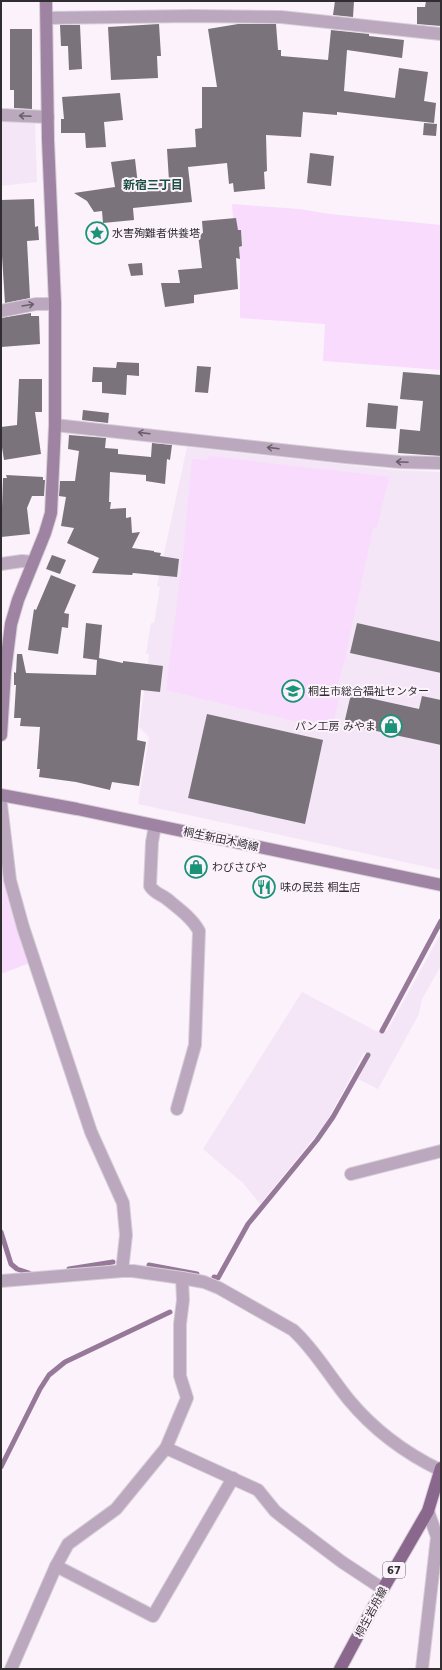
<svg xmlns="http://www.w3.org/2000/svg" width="442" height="1670" viewBox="0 0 442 1670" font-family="'DejaVu Sans','Noto Sans JP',sans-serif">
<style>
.built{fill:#f4e6f6}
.green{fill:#f9dbfd}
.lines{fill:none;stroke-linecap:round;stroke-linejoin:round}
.stream{stroke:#967899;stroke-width:5}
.building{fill:#7a737b}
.street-casing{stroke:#d7cfd7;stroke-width:14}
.secondary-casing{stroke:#d7cfd7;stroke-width:14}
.primary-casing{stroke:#d7cfd7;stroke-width:14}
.street{stroke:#bba8be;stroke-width:12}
.secondary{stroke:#9f83a2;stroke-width:12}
.primary{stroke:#8a688e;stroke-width:12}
.oneway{stroke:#685f69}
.labels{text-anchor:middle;stroke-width:4;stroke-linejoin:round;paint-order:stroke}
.shield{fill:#fbf2fb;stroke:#6e696e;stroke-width:1}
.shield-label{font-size:10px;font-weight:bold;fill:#312e31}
.poi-label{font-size:11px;fill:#312e31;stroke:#fbf2fb;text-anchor:start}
.street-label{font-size:11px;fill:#312e31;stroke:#fbf2fb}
.neighbourhood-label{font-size:12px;font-weight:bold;fill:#1b4f41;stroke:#fbf2fb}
</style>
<rect width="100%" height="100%" fill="#fbf2fb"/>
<!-- built -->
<g class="built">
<polygon points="1,121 33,121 35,123 37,182 1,186"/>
<polygon points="187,447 394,470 441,472 441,870 138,804 149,737 139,727 149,655 146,653 151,623 154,623 160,587 157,586"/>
<polygon points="441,933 441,966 422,999 419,1014 378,1089 358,1079 371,1054 364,1053 324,1126 260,1204 243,1183 203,1149 302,992 376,1031 387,1031"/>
</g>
<!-- green -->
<g class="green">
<polygon points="232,204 299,209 330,214 441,225 441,370 323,361 325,324 240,318 240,259 239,247 242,246 241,230 238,230 236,218 233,218"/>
<polygon points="208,456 389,477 377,528 373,528 346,654 337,687 341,689 334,721 340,732 166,690 183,556 192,459 208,460"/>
<polygon points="1,848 32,962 1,974"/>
</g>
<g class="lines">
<!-- stream -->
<g class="stream">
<polyline points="382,1031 441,921"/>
<polyline points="1,1232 11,1264 17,1269 29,1273"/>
<polyline points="149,1265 197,1274"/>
<polyline points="69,1269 113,1262"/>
<polyline points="214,1277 218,1278 248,1224 317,1140 333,1117 368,1055"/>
<polyline points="1,1467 40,1389 49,1375 65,1362 170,1312"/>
</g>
</g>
<!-- building -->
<g class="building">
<polygon points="335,1 354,1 353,17 333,15"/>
<polygon points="426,1 441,1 441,26 417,24 417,7 425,7"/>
<polygon points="159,24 161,56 157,56 158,78 111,80 108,27"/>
<polygon points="238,24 276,24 278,50 281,50 281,56 328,60 331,30 369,34 369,36 404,40 402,58 347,50 344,91 395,98 399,68 428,72 424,101 436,103 434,123 337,112 337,115 303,112 301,137 266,135 267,171 264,172 265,189 234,192 233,183 229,184 227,163 188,167 192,202 133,208 134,220 103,223 102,211 94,212 87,201 74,193 115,187 111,162 135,159 138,185 169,181 167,149 196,147 195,129 202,128 202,87 217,87 208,29"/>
<polygon points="60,25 80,25 82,69 69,70 68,46 61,46"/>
<polygon points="10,29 32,29 32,109 14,108 14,90 10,90"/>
<polygon points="120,93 123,120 104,122 106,147 86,148 85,133 61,133 61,119 64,119 62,97"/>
<polygon points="424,123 437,124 436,136 423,135"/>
<polygon points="310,153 334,156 331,186 307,183"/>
<polygon points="34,199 35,227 38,226 39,240 27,241 30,298 5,303 1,240 1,200"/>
<polygon points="236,218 238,230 241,230 242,246 239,247 240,259 236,258 238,289 194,295 194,303 165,307 161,283 180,283 178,270 202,268 198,234 203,233 202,221"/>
<polygon points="142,263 143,275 131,276 128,264"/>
<polygon points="31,313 31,316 39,316 40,344 1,347 1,318"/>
<polygon points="117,362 139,363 139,376 127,375 126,395 102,393 102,382 92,382 93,367 116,368"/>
<polygon points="197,366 211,367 208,393 195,392"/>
<polygon points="403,372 441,375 441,456 398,453 400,429 420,431 423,401 400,399"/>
<polygon points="19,379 42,379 42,412 35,412 41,454 4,460 1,441 1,427 17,425"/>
<polygon points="368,403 398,406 396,429 366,427"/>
<polygon points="83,410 109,413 108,423 82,420"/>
<polygon points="69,435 106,438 105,448 118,449 118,454 151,457 152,443 172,445 170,460 167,459 165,484 146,481 146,475 110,472 109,502 111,502 110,509 126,508 126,518 131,517 132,533 140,532 132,548 154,551 154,552 161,553 160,556 179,559 177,577 133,573 132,575 92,573 99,558 67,543 74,528 61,526 66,497 59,496 60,481 75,481 79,451 68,449"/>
<polygon points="6,475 43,477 43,480 45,480 44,496 32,496 27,508 30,534 1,537 3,478 7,478"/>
<polygon points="52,555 66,560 60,574 46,569"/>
<polygon points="51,575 76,585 64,613 69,614 68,628 62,627 58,654 28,650 34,609 36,610"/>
<polygon points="86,623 102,625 99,658 123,663 123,661 163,666 160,692 141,690 137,740 146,742 139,786 112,782 110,790 76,782 39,777 40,769 37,769 40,727 20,726 21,718 14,718 16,685 14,685 14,672 16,673 17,654 22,654 26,673 96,675 97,660 83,658"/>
<polygon points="357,623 441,642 441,673 350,653"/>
<polygon points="351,694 419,709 422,696 441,700 441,745 344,724"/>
<polygon points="207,714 323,740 305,824 188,798"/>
</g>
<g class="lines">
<!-- street casing -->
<g class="street-casing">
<g id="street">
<polyline points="47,18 193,16 281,17 441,34"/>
<polyline points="1,115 48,117"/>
<polyline points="1,311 36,304 55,304"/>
<polyline points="55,425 345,457 400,462 441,463"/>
<polyline points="1,564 22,561 33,562"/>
<polyline points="1,804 10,880 23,927 91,1132 123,1203 126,1235 122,1271"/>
<path d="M 155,826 L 152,842 L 150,886 C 154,893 162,895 167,899 C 178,908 192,918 199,931 L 195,1045 L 177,1109"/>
<polyline points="351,1174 441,1151"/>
<path d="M 1,1281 L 122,1271 L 133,1271 L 182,1278 L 204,1282 L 219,1288 L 293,1330 C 315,1350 330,1377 349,1400 C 374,1430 405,1453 440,1470"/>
<polyline points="166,1448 258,1490 275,1511 285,1519 342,1562 383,1589"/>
<polyline points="56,1566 153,1616 233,1478"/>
<polyline points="11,1669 56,1566 68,1544 116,1509 166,1448 187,1398 180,1376 180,1324 183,1300 182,1278"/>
<polyline points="422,1669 437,1537 428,1511"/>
</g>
</g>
<!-- secondary casing -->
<g class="secondary-casing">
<g id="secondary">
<polyline points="1,735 5,672 11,624 18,600 45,533 51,513 55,425 55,304 48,140 46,1"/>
<polyline points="1,795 77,809 441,885"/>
</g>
</g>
<!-- primary casing -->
<g class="primary-casing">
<polyline id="primary" points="340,1669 383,1589 428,1511 441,1468"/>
</g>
<!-- street -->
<use href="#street" class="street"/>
<!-- secondary -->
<use href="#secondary" class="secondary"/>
<!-- primary -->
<use href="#primary" class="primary"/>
</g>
<!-- one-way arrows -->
<defs><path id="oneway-shaft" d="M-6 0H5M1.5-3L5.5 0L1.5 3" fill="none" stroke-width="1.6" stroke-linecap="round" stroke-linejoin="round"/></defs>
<g class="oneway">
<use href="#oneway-shaft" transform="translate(25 116) rotate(-177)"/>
<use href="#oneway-shaft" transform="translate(28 305) rotate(-9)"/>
<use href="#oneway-shaft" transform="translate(144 433) rotate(-173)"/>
<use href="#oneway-shaft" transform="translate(273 448) rotate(-173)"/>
<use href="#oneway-shaft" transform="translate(402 462) rotate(-177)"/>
</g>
<!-- icons -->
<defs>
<g id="sight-ring" transform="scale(1.15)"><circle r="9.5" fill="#fbf2fb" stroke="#1b9378" stroke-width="1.5"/><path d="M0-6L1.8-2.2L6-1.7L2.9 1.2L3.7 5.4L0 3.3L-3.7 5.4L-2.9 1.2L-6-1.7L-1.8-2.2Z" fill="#1b9378"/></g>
<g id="school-ring" transform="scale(1.15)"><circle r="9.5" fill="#fbf2fb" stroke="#1b9378" stroke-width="1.5"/><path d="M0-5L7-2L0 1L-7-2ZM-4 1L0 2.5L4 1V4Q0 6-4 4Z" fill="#1b9378"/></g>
<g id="shop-ring" transform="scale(1.15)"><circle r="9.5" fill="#fbf2fb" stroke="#1b9378" stroke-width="1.5"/><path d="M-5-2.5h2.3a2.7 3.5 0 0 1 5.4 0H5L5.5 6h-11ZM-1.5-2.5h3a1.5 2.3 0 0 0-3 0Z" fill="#1b9378"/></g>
<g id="restaurant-ring" transform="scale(1.15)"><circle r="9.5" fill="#fbf2fb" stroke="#1b9378" stroke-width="1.5"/><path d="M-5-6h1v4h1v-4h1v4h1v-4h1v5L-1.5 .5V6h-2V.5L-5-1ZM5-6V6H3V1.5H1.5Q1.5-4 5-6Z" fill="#1b9378"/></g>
</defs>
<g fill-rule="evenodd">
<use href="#sight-ring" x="97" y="233"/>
<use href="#school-ring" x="293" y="691"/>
<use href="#shop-ring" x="391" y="726"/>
<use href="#shop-ring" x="196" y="867"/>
<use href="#restaurant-ring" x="264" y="887"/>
</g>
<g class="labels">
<!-- shield labels -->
<rect class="shield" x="383" y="1562" width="22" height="16" rx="3"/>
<g class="shield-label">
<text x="394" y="1574">67</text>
</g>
<!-- poi labels -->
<g class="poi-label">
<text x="112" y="237">水害殉難者供養塔</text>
<text x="308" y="695">桐生市総合福祉センター</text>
<text x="376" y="730" text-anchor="end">パン工房 みやま</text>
<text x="212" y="871">わびさびや</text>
<text x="280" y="891">味の民芸 桐生店</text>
</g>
<!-- street labels -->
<g class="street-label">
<text transform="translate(221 839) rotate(12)" y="4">桐生新田木崎線</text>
<text transform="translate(371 1612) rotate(-62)" y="4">桐生岩舟線</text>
</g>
<!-- neighbourhood labels -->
<g class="neighbourhood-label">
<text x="153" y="189">新宿三丁目</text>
</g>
</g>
<!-- border -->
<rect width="442" height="1670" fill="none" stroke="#312e31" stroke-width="4"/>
</svg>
